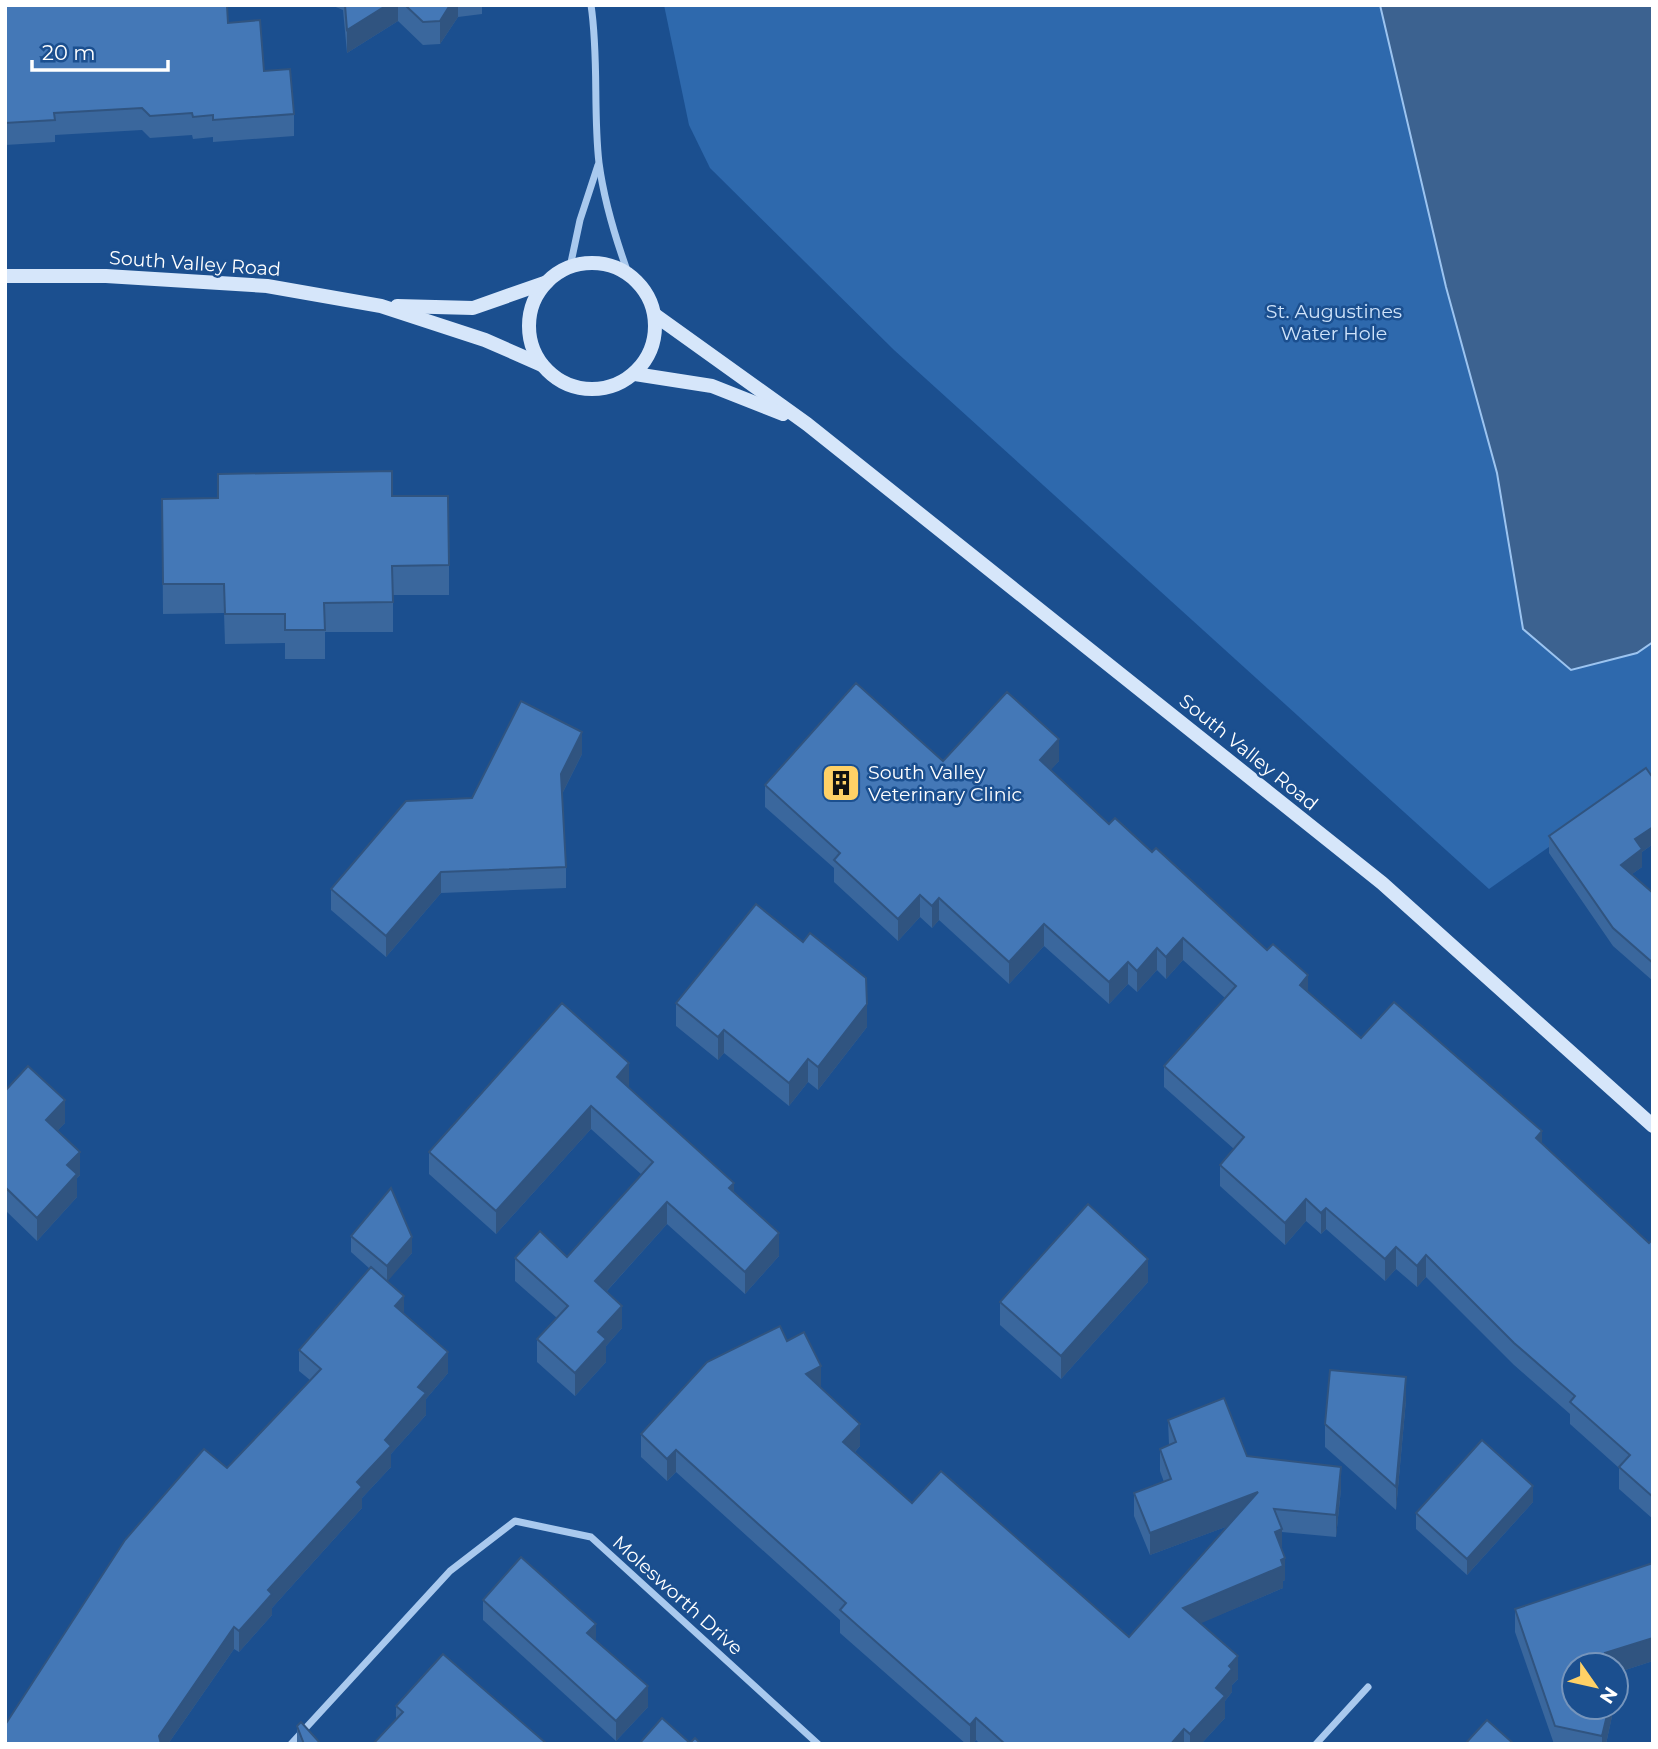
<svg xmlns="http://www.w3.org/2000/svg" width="1658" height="1749" viewBox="0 0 1658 1749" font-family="Montserrat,sans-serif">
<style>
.green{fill:#2e69ad}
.water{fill:#3c6290;stroke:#9cc4f0;stroke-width:2}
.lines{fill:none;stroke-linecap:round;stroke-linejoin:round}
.street{stroke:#a9c9ee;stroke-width:7}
.secondary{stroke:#d6e6fa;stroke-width:14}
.wall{fill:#3a679d}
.shaded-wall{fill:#305480}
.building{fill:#4478b7;stroke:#305480;stroke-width:2}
.labels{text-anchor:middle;stroke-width:5;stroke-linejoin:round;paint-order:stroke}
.street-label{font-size:19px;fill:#fff;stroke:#1b4f8f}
.park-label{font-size:19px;fill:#cfe3fa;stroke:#1b4f8f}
.poi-label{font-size:19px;fill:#fff;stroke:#1b4f8f;text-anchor:start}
</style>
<rect width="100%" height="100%" fill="#1b4f8f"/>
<!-- green -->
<polygon class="green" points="664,5 1653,5 1653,774 1489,889 894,350 710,168 689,125"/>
<!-- water -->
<polygon class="water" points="1380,5 1653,5 1653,642 1637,653 1571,670 1523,629 1497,473 1446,287"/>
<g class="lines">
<!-- street -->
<g class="street">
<path d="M 591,5 C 599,58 593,111 599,163 C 604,201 615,237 628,273"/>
<polyline points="570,267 580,220 598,165"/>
<polyline points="291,1744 450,1571 515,1521 591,1537 818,1744"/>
<polyline points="1316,1744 1368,1687"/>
</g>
<!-- secondary -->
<g class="secondary">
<circle cx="592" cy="326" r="63"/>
<polyline points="5,276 106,276 267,286 381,306 485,340 542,365"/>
<polyline points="397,306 473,308 547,282"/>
<polyline points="655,315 807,424 1382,883 1653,1126"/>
<polyline points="635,374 712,386 783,414"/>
</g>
</g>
<!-- wall -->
<g class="wall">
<polygon points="5,5 228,23 264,71 294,114 294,136 213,142 213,137 193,139 192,135 150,138 142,130 55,135 55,142 5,145"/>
<polygon points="331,5 482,5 482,14 458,17 440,44 423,45 398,21 347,53 343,10"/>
<polygon points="392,496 449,565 449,595 393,595 393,632 325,632 325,659 285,659 285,643 225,644 224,613 163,614 162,499"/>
<polygon points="582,754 562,794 566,867 566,888 441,893 386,957 331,910 331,889 472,798"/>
<polygon points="943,761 1059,761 1050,770 1109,824 1308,992 1361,1038 1542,1144 1649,1243 1653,1239 1653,1519 1619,1489 1619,1468 1570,1424 1570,1414 1514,1365 1426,1277 1417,1287 1396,1269 1385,1281 1326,1229 1321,1234 1306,1221 1285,1245 1220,1186 1220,1165 1234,1149 1164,1087 1164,1066 1225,998 1183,960 1166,979 1157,970 1137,992 1128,984 1109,1004 1044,946 1009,984 939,920 932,928 920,917 898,941 834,882 834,868 765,807 765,785"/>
<polygon points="1653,778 1653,844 1642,852 1642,867 1632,874 1653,893 1653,981 1613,946 1549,853 1549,836"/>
<polygon points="676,1003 867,1027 818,1090 808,1082 789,1106 724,1053 718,1060 676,1026"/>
<polygon points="629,1086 628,1087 734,1193 779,1256 745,1294 667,1224 607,1291 622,1328 606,1346 606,1362 575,1396 537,1362 537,1339 557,1318 515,1281 515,1258 567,1257 642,1175 591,1129 496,1234 429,1174 429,1152"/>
<polygon points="5,1091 65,1123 57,1131 80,1175 77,1178 77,1197 37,1241 5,1210"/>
<polygon points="351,1236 412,1253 387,1281 404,1313 448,1373 426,1399 426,1415 391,1454 391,1467 362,1498 362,1508 272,1608 272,1615 239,1652 234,1649 168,1744 5,1744 310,1380 299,1371 299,1350 370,1269 351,1252"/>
<polygon points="1148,1282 1061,1379 1000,1325 1000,1302"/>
<polygon points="787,1341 821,1387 860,1446 855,1452 912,1503 1129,1637 1228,1526 1150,1555 1134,1516 1134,1493 1164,1482 1160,1471 1160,1449 1169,1445 1168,1420 1247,1456 1341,1489 1336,1537 1282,1532 1282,1551 1285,1580 1283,1581 1283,1588 1200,1623 1238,1679 1232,1685 1232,1692 1225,1701 1225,1718 1201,1744 980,1744 976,1740 973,1744 966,1744 840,1633 840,1620 676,1472 667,1481 641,1457 641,1434"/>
<polygon points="1406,1400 1396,1510 1325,1447 1325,1424"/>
<polygon points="1533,1502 1467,1575 1416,1529 1416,1513"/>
<polygon points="1653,1563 1653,1661 1616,1673 1616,1665 1574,1707 1614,1707 1606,1744 1554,1744 1515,1632 1515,1609"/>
<polygon points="483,1600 596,1640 648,1707 616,1741 483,1620"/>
<polygon points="396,1706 547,1744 396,1720"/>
<polygon points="297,1726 321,1744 297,1744"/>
</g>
<!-- shaded-wall -->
<g class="shaded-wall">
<polygon points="387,5 398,5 398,21 347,53 347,30"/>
<polygon points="450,5 458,5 458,17 440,44 440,21"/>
<polygon points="582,732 582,754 561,796 561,774"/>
<polygon points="1059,739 1059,761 1040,782 1040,760"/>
<polygon points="1653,827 1653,844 1642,852 1642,867 1621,882 1621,865 1635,839"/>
<polygon points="441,872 441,893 386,957 386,936"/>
<polygon points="920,895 920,917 898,941 898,919"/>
<polygon points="939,898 939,920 932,928 932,906"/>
<polygon points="1044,924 1044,946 1009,984 1009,962"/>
<polygon points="1183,938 1183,960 1166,979 1166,957"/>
<polygon points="1157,948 1157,970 1137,992 1137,971"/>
<polygon points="1128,962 1128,984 1109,1004 1109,982"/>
<polygon points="1308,975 1308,997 1300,985"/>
<polygon points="867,1004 867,1027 818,1090 818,1067"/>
<polygon points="724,1030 724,1053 718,1060 718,1037"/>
<polygon points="808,1059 808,1082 789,1106 789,1083"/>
<polygon points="629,1063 629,1086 617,1100 617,1077"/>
<polygon points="65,1100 65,1123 46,1143 46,1120"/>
<polygon points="591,1106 591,1129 496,1234 496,1211"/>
<polygon points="1542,1131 1542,1153 1536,1138"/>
<polygon points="80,1152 80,1175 77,1178 77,1197 37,1241 37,1218 67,1165"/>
<polygon points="734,1183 734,1206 729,1188"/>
<polygon points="1306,1199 1306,1221 1285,1245 1285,1223"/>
<polygon points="667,1202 667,1224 595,1304 595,1281"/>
<polygon points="1326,1208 1326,1229 1321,1234 1321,1213"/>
<polygon points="779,1233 779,1256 745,1294 745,1272"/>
<polygon points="412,1237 412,1253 387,1282 387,1266"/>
<polygon points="1396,1247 1396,1269 1385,1281 1385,1259"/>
<polygon points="1426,1255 1426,1277 1417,1287 1417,1266"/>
<polygon points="1148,1259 1148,1282 1061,1379 1061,1356"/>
<polygon points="404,1296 404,1317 395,1306"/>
<polygon points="622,1306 622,1328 606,1346 606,1362 575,1396 575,1373 598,1332"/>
<polygon points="448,1352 448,1373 426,1399 426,1415 391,1454 391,1467 362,1498 362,1508 272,1608 272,1615 239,1652 239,1631 268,1590 357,1482 385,1440 418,1387"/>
<polygon points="821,1366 821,1389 806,1374"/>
<polygon points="1406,1377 1406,1400 1396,1510 1396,1487"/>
<polygon points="860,1424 860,1446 843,1465 843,1442"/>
<polygon points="676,1450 676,1472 667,1481 667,1459"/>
<polygon points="1341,1467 1341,1489 1336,1537 1336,1515"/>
<polygon points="1533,1486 1533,1502 1467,1575 1467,1559"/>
<polygon points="1258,1492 1258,1515 1150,1555 1150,1533"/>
<polygon points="1282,1529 1282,1552 1275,1532"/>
<polygon points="1285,1558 1285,1580 1283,1581 1283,1588 1183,1631 1183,1608"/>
<polygon points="596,1624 596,1644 587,1633"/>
<polygon points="234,1627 234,1649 168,1744 159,1744 159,1736"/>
<polygon points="1653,1638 1653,1661 1616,1673 1616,1665 1605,1665 1605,1653"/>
<polygon points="1238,1656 1238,1679 1232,1685 1232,1692 1225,1701 1225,1718 1201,1744 1190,1744 1190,1734 1229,1666"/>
<polygon points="648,1686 648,1707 616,1741 616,1721"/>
<polygon points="1609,1707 1614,1707 1606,1744 1602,1744 1602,1736"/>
<polygon points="976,1718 976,1740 973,1744 970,1744 970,1725"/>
<polygon points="1184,1729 1184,1744 1171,1744"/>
</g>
<!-- building -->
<g class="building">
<polygon points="5,5 161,5 161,6 227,5 228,23 260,20 264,71 290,69 294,114 213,120 213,115 193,117 192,113 150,116 142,108 54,113 55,120 5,123"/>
<polygon points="345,5 387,5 347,30"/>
<polygon points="405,5 450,5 440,21 423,22"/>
<polygon points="392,471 392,496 448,496 449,565 392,566 393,602 324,603 325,630 285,630 285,614 225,614 224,584 163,584 162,499 218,498 218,474"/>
<polygon points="856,683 943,761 1007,692 1059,739 1040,760 1109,824 1115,818 1152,852 1156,848 1267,950 1273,944 1308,975 1300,985 1361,1038 1394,1002 1542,1131 1536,1138 1649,1243 1653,1239 1653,1497 1619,1467 1630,1455 1570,1402 1575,1396 1514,1343 1426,1255 1417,1266 1396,1247 1385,1259 1326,1208 1321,1213 1306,1199 1285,1223 1220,1165 1244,1137 1164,1066 1236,986 1183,938 1166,957 1157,948 1137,971 1128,962 1109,982 1044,924 1009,962 939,898 932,906 920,895 898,919 834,860 840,853 765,785"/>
<polygon points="521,701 582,732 561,774 566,867 441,872 386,936 331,889 406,801 472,798"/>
<polygon points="1646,768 1653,778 1653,827 1635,839 1642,849 1621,865 1653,893 1653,963 1613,928 1549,836"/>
<polygon points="756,904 803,942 810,933 866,978 867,1004 818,1067 808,1059 789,1083 724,1030 718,1037 676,1003"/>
<polygon points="562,1003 629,1063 617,1077 734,1183 729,1188 779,1233 745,1272 667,1202 595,1281 622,1306 598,1332 606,1339 575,1373 537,1339 568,1306 515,1258 540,1231 567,1257 653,1162 591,1106 496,1211 429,1152"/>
<polygon points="28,1066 65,1100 46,1120 80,1152 67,1165 77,1174 37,1218 5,1187 5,1091"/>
<polygon points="391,1188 412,1237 387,1266 351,1236"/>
<polygon points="1088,1204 1148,1259 1061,1356 1000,1302"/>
<polygon points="371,1267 404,1296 395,1306 448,1352 418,1387 426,1393 385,1440 391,1446 357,1482 362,1487 268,1590 272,1594 239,1631 234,1627 159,1736 161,1744 5,1744 5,1725 125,1540 204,1449 227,1468 321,1369 299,1350"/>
<polygon points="780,1326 787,1341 804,1332 821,1366 806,1374 860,1424 843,1442 912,1503 941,1471 1129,1637 1258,1492 1150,1533 1134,1493 1171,1479 1160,1449 1176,1442 1168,1420 1224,1398 1247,1456 1341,1467 1336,1515 1274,1509 1282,1529 1275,1532 1285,1558 1281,1560 1283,1566 1183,1608 1238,1656 1229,1666 1232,1669 1216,1688 1225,1696 1190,1734 1184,1729 1171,1744 1005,1744 976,1718 970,1725 840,1610 846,1603 676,1450 667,1459 641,1434 707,1362"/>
<polygon points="1330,1370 1406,1377 1396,1487 1325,1424"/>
<polygon points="1482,1440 1533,1486 1467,1559 1416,1513"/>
<polygon points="521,1557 596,1624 587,1633 648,1686 616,1721 483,1600"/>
<polygon points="1653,1563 1653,1638 1605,1653 1608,1665 1574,1665 1574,1707 1609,1707 1602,1736 1555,1726 1515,1609"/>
<polygon points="443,1654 547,1744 373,1744 403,1712 396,1706"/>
<polygon points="662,1718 690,1743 695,1738 701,1744 639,1744"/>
<polygon points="1487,1720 1514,1744 1465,1744"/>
<polygon points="301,1722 321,1744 304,1744 297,1726"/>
</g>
<!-- icons -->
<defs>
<g id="building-square" transform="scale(2.0125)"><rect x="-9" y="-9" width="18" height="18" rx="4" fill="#ffd166" stroke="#1b4f8f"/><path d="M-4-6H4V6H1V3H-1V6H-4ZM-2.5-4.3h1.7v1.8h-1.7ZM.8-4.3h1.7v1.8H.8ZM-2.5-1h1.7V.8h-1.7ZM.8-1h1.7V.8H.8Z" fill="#111"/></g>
</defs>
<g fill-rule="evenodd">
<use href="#building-square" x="841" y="783"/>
</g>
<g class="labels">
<!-- street labels -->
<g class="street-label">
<text transform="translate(195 263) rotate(4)" y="7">South Valley Road</text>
<text transform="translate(1249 752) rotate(39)" y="7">South Valley Road</text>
<text transform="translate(678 1595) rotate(42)" y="7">Molesworth Drive</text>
</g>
<!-- park labels -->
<g class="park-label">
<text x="1334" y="318">St. Augustines<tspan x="1334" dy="22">Water Hole</tspan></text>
</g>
<!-- poi labels -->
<g class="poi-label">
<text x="868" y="779">South Valley<tspan x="868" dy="22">Veterinary Clinic</tspan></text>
</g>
</g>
<!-- border -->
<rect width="1658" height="1749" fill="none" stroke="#ffffff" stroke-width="14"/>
<!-- north arrow -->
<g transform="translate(1595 1686) rotate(124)"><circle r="33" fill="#1b4f8f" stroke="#7695bc" stroke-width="2"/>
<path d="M0-5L12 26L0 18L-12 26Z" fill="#ffd166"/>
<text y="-10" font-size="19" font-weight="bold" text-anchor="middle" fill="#ffffff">N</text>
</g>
<!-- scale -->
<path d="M32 60v10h136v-10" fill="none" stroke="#ffffff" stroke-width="3.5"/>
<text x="42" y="60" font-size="21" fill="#ffffff" stroke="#1b4f8f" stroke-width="5" paint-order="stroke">20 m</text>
</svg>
